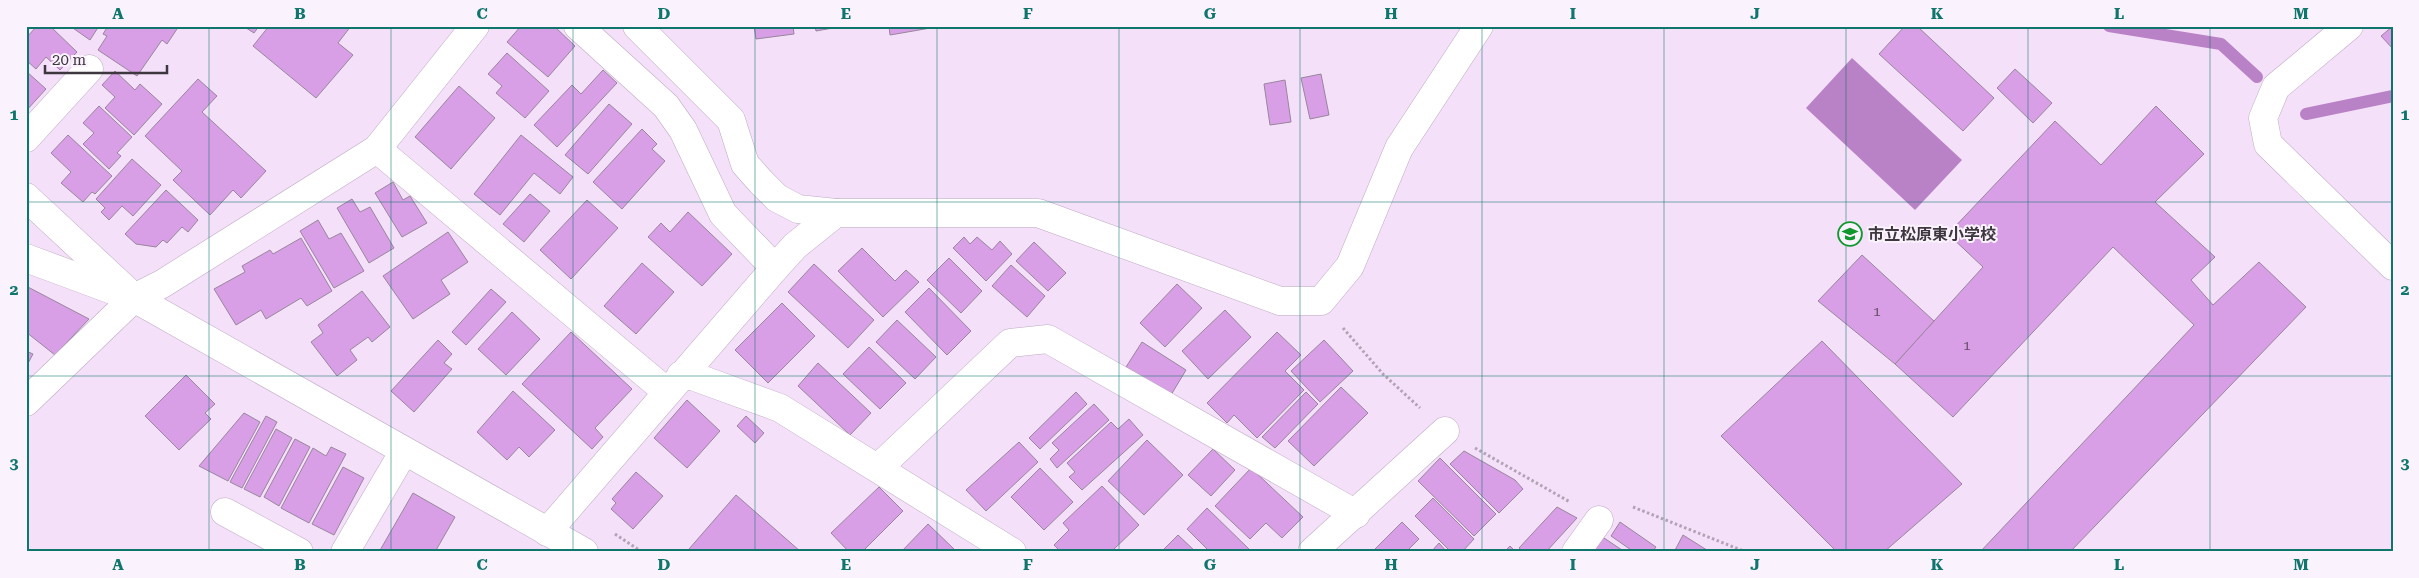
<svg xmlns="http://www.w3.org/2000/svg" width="2419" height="578" viewBox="0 0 2419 578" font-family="'Roboto Serif','Noto Sans JP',serif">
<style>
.water{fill:#b981c6}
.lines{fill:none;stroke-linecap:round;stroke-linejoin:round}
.stream{stroke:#b981c6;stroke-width:12}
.building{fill:#d99fe6;stroke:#98869c}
.minor-casing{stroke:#beabc2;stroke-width:29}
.path{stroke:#b2a2b5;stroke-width:3;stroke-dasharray:2.5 2.5;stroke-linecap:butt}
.minor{stroke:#fff;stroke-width:28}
.grid{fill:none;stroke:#0f766e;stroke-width:1;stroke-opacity:0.55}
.labels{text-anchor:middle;stroke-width:4;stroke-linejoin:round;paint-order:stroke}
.number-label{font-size:14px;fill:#66516a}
.poi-label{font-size:16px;font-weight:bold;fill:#3f3740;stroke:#faf2fc;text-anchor:start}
.neatline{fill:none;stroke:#0f766e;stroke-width:2}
.grid-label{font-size:16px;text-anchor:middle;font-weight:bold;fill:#0f766e}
</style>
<rect width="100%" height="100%" fill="#f4e0f8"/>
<!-- water -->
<polygon class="water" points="1852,58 1962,160 1915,210 1806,108"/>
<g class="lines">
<!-- stream -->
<g class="stream">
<polyline points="2109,26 2221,44 2257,77"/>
<polyline points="2306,114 2393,96"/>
</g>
</g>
<!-- building -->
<g class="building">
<polygon points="37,26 50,26 77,52 60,70 46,57 36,69 26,60 26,38"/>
<polygon points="70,26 99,26 90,40"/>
<polygon points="108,26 179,26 167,44 162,40 137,76 98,50 107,36 103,34"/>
<polygon points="243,26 259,26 254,33"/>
<polygon points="269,26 351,26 338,43 353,55 316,98 253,46"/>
<polygon points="521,26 554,26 575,46 548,77 507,42"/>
<polygon points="754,26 793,26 794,34 756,39"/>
<polygon points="815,26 844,26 816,31"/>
<polygon points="889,26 942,26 890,35"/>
<polygon points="1905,26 1917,26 1994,98 1963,131 1879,54"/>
<polygon points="2393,26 2393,49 2381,36"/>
<polygon points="507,53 549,91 525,118 496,93 502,86 488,74"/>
<polygon points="2015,69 2052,103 2033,123 1997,88"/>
<polygon points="603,70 617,83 557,147 534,125 572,85 581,94"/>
<polygon points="26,71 46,89 26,111"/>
<polygon points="115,71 135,90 140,84 162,104 134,135 105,108 115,97 102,85"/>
<polygon points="1321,74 1329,115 1310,119 1301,78"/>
<polygon points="198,79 217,96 202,112 266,171 241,198 233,190 210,215 173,180 182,171 145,136"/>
<polygon points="1285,80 1291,122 1270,125 1264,84"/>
<polygon points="459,86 495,118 451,169 415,137"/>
<polygon points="609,104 632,124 588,174 565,155"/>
<polygon points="99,106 132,137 117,153 121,156 109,169 83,144 94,133 83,123"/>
<polygon points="2156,106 2204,154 2155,202 2215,257 2191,280 2213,305 2259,262 2306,307 2070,552 1980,552 2194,325 2113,247 1953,417 1895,364 1983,267 1948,234 2055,121 2101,165"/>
<polygon points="642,129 657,144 652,149 665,161 622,209 593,182"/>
<polygon points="68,135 112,176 95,194 92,192 83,202 61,183 71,172 51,153"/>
<polygon points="521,135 573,177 560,194 534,173 500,215 474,194"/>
<polygon points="132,159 161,185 133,216 122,206 109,220 101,212 105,208 96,199"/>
<polygon points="393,182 403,200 410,196 427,223 402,237 375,193"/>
<polygon points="166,190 198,220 188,232 182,227 167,243 163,240 156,247 136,244 125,234"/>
<polygon points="530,194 550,211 524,242 503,224"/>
<polygon points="352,199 360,212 370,207 394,248 369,263 337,208"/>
<polygon points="587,200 618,228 571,279 540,250"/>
<polygon points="688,212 732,254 702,286 648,237 661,223 670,232"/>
<polygon points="318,220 329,239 341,233 364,271 334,288 300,231"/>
<polygon points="448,232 468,262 441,280 450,294 413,319 383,276"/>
<polygon points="964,237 970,244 977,237 992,250 1000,241 1012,254 986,281 953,248"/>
<polygon points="301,238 332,291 307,306 301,298 266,319 261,310 236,325 214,289 245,272 242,266 270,250 273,254"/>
<polygon points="1034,242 1066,273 1048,291 1016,261"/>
<polygon points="862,248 895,281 906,270 919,282 883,317 838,271"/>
<polygon points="1862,255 1934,321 1895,364 1818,301"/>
<polygon points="949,258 982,291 961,313 927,280"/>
<polygon points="642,263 674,292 636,334 604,306"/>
<polygon points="814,264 874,320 848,348 788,292"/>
<polygon points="1011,265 1045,296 1027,317 992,286"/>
<polygon points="1177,284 1202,308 1165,347 1140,323"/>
<polygon points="26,286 89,319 55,355 26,332"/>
<polygon points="929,288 971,331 947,355 905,312"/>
<polygon points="491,289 506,302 466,345 452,332"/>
<polygon points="362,291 390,327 372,342 368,337 350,350 357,360 337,376 311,342 323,333 318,325"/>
<polygon points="782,303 815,336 768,383 735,350"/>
<polygon points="1225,310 1251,337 1208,379 1182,351"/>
<polygon points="512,312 540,339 506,375 478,349"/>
<polygon points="897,320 936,357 915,379 876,342"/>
<polygon points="571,332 632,389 595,428 603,437 592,449 522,384"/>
<polygon points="1277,332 1301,355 1285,371 1304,390 1257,438 1234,415 1227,423 1207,403"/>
<polygon points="438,340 452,354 444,363 452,369 414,412 391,391"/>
<polygon points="1324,340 1353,371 1320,402 1291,371"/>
<polygon points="1822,341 1962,484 1884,552 1837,552 1721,436"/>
<polygon points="1142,342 1186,370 1171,395 1126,367"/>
<polygon points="869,347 906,383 880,409 843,374"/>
<polygon points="26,351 33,354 26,367"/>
<polygon points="818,363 871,413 850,435 798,386"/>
<polygon points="186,375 215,404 205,413 211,419 179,450 145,416"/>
<polygon points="1341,387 1368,413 1314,466 1288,441"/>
<polygon points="513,391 555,430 529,457 519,447 507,460 477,432"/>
<polygon points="1076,392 1087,404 1040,449 1029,438"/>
<polygon points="1306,392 1318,404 1275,448 1262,437"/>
<polygon points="687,400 720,431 687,468 654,438"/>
<polygon points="1094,404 1109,420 1057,468 1050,459 1059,450 1052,443"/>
<polygon points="244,413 260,422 228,481 199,466"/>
<polygon points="266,416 277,422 242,488 230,482"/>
<polygon points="746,416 764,433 755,443 737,426"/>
<polygon points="1129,419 1143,435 1082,490 1069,477 1075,472 1067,463 1111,422 1118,429"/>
<polygon points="276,429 292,438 260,497 244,489"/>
<polygon points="295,439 310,447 279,506 264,497"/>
<polygon points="1147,440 1183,475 1144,515 1108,481"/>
<polygon points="1019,442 1038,462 986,511 966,490"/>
<polygon points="331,447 346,454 309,523 281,508 313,448 326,456"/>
<polygon points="1213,449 1235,470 1211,496 1188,475"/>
<polygon points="1464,451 1515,480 1523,489 1499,513 1450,464"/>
<polygon points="1440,458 1496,514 1474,536 1418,481"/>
<polygon points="343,467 364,478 334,535 312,524"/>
<polygon points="1040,468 1073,502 1044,530 1011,497"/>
<polygon points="1251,468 1303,517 1282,538 1266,523 1250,539 1215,506"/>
<polygon points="636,472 663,496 633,529 611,509 616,503 612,499"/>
<polygon points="1102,486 1139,525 1111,552 1061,552 1054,545 1069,530 1063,523"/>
<polygon points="879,487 903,511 862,552 849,552 831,533"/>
<polygon points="413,493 455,517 435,552 379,552"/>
<polygon points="736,495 800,551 800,552 692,552 689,549"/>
<polygon points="1433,498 1474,539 1462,552 1451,552 1415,516"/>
<polygon points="1557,507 1577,518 1546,552 1524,552 1519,548"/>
<polygon points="1207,508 1252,552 1210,552 1187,529"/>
<polygon points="1402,522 1419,539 1406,552 1372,552"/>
<polygon points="1620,522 1656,547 1652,552 1634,552 1611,536"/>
<polygon points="928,524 954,549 952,552 901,552"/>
<polygon points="1178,535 1196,552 1161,552"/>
<polygon points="1683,535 1710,552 1674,552"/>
<polygon points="1601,536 1625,552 1591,552"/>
<polygon points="1439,543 1447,552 1431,552"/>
<polygon points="1510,546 1516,552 1504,552"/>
</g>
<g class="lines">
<!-- minor casing -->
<g class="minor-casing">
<g id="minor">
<polyline points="578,26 666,106 683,130 723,214 775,268"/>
<polyline points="637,26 731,120 745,164 761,182 777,198 798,209 836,213 1038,213 1280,301 1321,301 1350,266 1399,148 1479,26"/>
<polyline points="2349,26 2276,87 2263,118 2268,144 2393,266"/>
<polyline points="26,138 89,69"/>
<polyline points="377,149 666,391"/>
<polyline points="26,197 126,290"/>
<polyline points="26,258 134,298 584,552"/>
<polyline points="681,375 695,377 780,408 1012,552"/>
<polyline points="26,402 134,298 162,284 377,149 475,26"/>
<polyline points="878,468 1010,343 1048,339 1356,514"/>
<polyline points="225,512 299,552"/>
<polyline points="547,532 775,268 795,246 836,213"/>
<polyline points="345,552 404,451"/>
<polyline points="1312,552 1445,431"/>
<polyline points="1576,552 1599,520"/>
</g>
</g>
<!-- path -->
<g class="path">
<polyline points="1343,328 1383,374 1420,408"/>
<polyline points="1475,448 1570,502"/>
<polyline points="1633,507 1746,552"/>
<polyline points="615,534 642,552"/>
</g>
<!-- minor -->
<use href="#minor" class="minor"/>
</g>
<!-- grid -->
<path class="grid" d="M 209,26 L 209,552M 391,26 L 391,552M 573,26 L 573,552M 755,26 L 755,552M 937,26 L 937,552M 1119,26 L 1119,552M 1300,26 L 1300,552M 1482,26 L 1482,552M 1664,26 L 1664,552M 1846,26 L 1846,552M 2028,26 L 2028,552M 2210,26 L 2210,552M 26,202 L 2393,202M 26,376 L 2393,376"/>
<!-- icons -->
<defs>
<g id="school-ring" transform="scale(1.25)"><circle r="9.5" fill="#faf2fc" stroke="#10982e" stroke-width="1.5"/><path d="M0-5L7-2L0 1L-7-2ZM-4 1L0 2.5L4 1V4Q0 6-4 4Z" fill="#10982e"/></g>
</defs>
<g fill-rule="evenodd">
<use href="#school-ring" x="1850" y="234"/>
</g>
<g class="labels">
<!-- number labels -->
<g class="number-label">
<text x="1877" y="316">1</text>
<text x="1967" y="350">1</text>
</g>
<!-- poi labels -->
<g class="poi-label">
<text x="1868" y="240">市立松原東小学校</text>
</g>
</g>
<!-- border -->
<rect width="2419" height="578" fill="none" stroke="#faf2fc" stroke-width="55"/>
<!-- scale -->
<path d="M45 65v8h122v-8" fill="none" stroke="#3f3740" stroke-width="2.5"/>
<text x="52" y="65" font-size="15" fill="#3f3740" stroke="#faf2fc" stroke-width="4" paint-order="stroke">20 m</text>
<rect x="28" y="28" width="2364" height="522" class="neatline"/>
<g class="grid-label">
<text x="118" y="19">A</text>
<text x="300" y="19">B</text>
<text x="482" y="19">C</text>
<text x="664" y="19">D</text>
<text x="846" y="19">E</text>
<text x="1028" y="19">F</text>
<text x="1210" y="19">G</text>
<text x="1391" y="19">H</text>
<text x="1573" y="19">I</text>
<text x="1755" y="19">J</text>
<text x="1937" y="19">K</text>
<text x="2119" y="19">L</text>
<text x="2301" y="19">M</text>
<text x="14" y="120">1</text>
<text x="2405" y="120">1</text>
<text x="14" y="295">2</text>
<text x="2405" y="295">2</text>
<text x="14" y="469">3</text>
<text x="2405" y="469">3</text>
<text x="118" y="570">A</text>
<text x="300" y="570">B</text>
<text x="482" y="570">C</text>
<text x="664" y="570">D</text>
<text x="846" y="570">E</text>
<text x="1028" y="570">F</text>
<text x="1210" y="570">G</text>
<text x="1391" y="570">H</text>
<text x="1573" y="570">I</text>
<text x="1755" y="570">J</text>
<text x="1937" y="570">K</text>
<text x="2119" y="570">L</text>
<text x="2301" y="570">M</text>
</g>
</svg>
